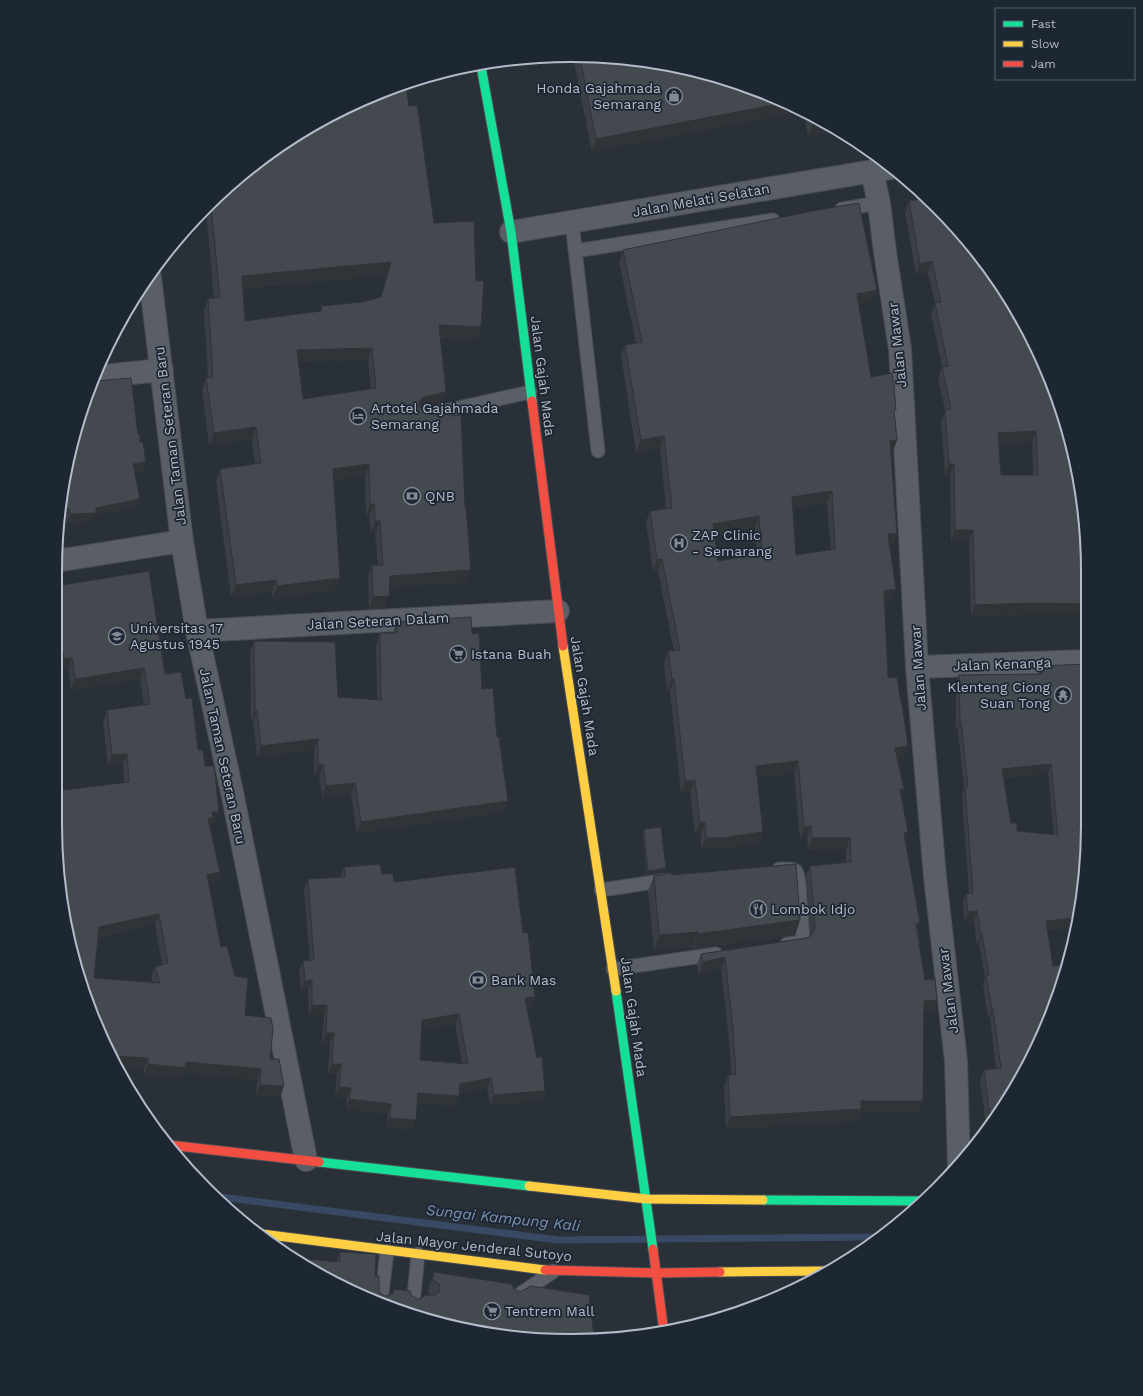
<svg xmlns="http://www.w3.org/2000/svg" width="1143" height="1396" viewBox="0 0 1143 1396" font-family="'Work Sans',sans-serif">
<style>
.lines{fill:none;stroke-linecap:round;stroke-linejoin:round}
.stream{stroke:#384963;stroke-width:7}
.lane-casing{stroke:#484c53;stroke-width:15}
.street-casing{stroke:#484c53;stroke-width:24}
.fast-casing{stroke:#484c53;stroke-width:11}
.slow-casing{stroke:#484c53;stroke-width:11}
.jam-casing{stroke:#484c53;stroke-width:11}
.lane{stroke:#5a5e66;stroke-width:13}
.street{stroke:#5a5e66;stroke-width:22}
.fast{stroke:#16e098;stroke-width:9}
.slow{stroke:#ffcf43;stroke-width:9}
.jam{stroke:#f24e42;stroke-width:9}
.wall{fill:#3a3f45;fill-rule:evenodd}
.shaded-wall{fill:#303338}
.building{fill:#444950;stroke:#303338;fill-rule:evenodd}
.labels{text-anchor:middle;stroke-width:3.5;stroke-linejoin:round;paint-order:stroke}
.poi-label{font-size:14px;fill:#b4bcc9;stroke:#1d2633;text-anchor:start}
.street-label{font-size:14px;fill:#b4bcc9;stroke:#1d2633}
.water-label{font-size:15px;font-style:italic;fill:#7c92b1;stroke:#1d2633}
.rim{fill:none;stroke:#b4bcc9;stroke-width:2}
</style>
<rect width="100%" height="100%" fill="#2a3038"/>
<g class="lines">
<!-- stream -->
<polyline class="stream" points="220,1197 558,1240 882,1237"/>
<!-- lane casing -->
<g class="lane-casing">
<g id="lane">
<polyline points="842,209 879,203"/>
<polyline points="572,222 598,451"/>
<polyline points="575,251 773,220"/>
<polyline points="431,414 530,392"/>
<polyline points="779,869 791,869 796,871 798,877 799,884 803,938 801,942 787,944"/>
<polyline points="601,890 668,880"/>
<polyline points="613,969 716,954"/>
<polyline points="517,1296 554,1271"/>
<polyline points="381,1302 387,1251"/>
<polyline points="413,1305 418,1254"/>
</g>
</g>
<!-- street casing -->
<g class="street-casing">
<g id="street">
<polyline points="872,172 879,203 885,252 900,349 917,667 935,877 956,1061 959,1166"/>
<polyline points="511,232 891,168"/>
<polyline points="150,277 182,541 197,631 232,792 306,1160"/>
<polyline points="93,377 162,370"/>
<polyline points="56,561 182,541"/>
<polyline points="197,631 558,611"/>
<polyline points="917,667 1087,661"/>
</g>
</g>
<!-- fast casing -->
<g class="fast-casing">
<g id="fast">
<polyline points="481,66 511,232 532,401"/>
<polyline points="616,991 653,1249"/>
<polyline points="319,1162 529,1186"/>
<polyline points="763,1200 922,1201"/>
</g>
</g>
<!-- slow casing -->
<g class="slow-casing">
<g id="slow">
<polyline points="563,646 616,991"/>
<polyline points="529,1186 647,1199 763,1200"/>
<polyline points="262,1234 545,1270"/>
<polyline points="720,1272 827,1271"/>
</g>
</g>
<!-- jam casing -->
<g class="jam-casing">
<g id="jam">
<polyline points="532,401 563,646"/>
<polyline points="169,1145 319,1162"/>
<polyline points="653,1249 664,1332"/>
<polyline points="545,1270 656,1273 720,1272"/>
</g>
</g>
<!-- lane -->
<use href="#lane" class="lane"/>
<!-- street -->
<use href="#street" class="street"/>
<!-- fast -->
<use href="#fast" class="fast"/>
<!-- slow -->
<use href="#slow" class="slow"/>
<!-- jam -->
<use href="#jam" class="jam"/>
</g>
<!-- wall -->
<g class="wall">
<polygon points="573,57 639,59 592,152"/>
<path d="M 409,106 L 434,223 L 476,281 L 481,327 L 477,339 L 440,338 L 441,404 L 421,409 L 466,582 L 390,587 L 385,608 L 369,609 L 368,577 L 372,565 L 378,565 L 375,533 L 371,533 L 369,516 L 366,516 L 365,476 L 334,480 L 340,578 L 336,590 L 272,598 L 272,592 L 231,597 L 216,481 L 220,469 L 255,464 L 252,439 L 209,445 L 202,390 L 206,378 L 208,378 L 204,311 L 208,298 L 214,298 L 206,210 L 257,162 ZM 387,275 L 380,298 L 320,311 L 245,321 L 242,288 ZM 368,360 L 371,389 L 303,399 L 298,362 Z"/>
<polygon points="804,113 830,124 808,136"/>
<path d="M 909,201 L 1070,438 L 1031,614 L 971,616 L 969,541 L 951,542 L 950,475 L 945,475 L 941,421 L 945,411 L 938,378 L 942,367 L 931,314 L 935,304 L 928,273 L 916,275 L 905,212 ZM 1032,442 L 1033,475 L 1001,475 L 999,444 Z"/>
<path d="M 623,250 L 877,290 L 873,301 L 859,304 L 871,377 L 894,413 L 897,440 L 893,451 L 891,452 L 897,534 L 893,545 L 890,545 L 892,601 L 884,602 L 888,678 L 904,758 L 898,759 L 904,789 L 901,797 L 905,840 L 918,930 L 925,980 L 937,1000 L 933,1012 L 924,1012 L 923,1101 L 919,1112 L 860,1112 L 857,1121 L 726,1129 L 724,1086 L 728,1075 L 731,1074 L 729,1041 L 721,968 L 699,974 L 697,965 L 701,954 L 806,938 L 810,937 L 811,936 L 806,877 L 810,866 L 846,862 L 846,850 L 808,850 L 807,838 L 800,839 L 794,773 L 757,777 L 763,832 L 759,844 L 717,849 L 701,849 L 701,834 L 695,834 L 690,792 L 681,793 L 670,690 L 667,691 L 664,663 L 668,651 L 674,651 L 658,571 L 653,571 L 646,522 L 650,511 L 666,508 L 660,448 L 636,452 L 621,356 L 625,345 L 636,343 L 619,262 ZM 827,503 L 831,550 L 796,555 L 793,508 ZM 755,528 L 757,555 L 718,561 L 715,535 Z"/>
<polygon points="138,434 143,470 135,472 137,507 95,515 93,521 67,523 66,517 59,517"/>
<path d="M 56,586 L 165,674 L 186,699 L 198,750 L 205,766 L 215,822 L 211,823 L 210,827 L 220,872 L 216,883 L 209,885 L 221,947 L 245,1015 L 270,1059 L 280,1097 L 256,1096 L 257,1080 L 183,1073 L 181,1078 L 144,1075 L 144,1069 L 118,1067 L 73,958 L 124,782 L 123,765 L 108,766 L 103,721 L 107,710 L 144,705 L 140,679 L 71,690 L 68,669 L 60,670 L 56,640 ZM 155,924 L 162,964 L 155,967 L 151,977 L 153,982 L 94,978 L 98,937 Z"/>
<polygon points="397,622 472,634 504,812 357,833 351,794 322,797 319,776 314,776 314,750 257,757 253,721 251,721 250,652 254,641 338,697 377,700 376,645 380,633 393,633"/>
<path d="M 1041,666 L 1076,927 L 1047,930 L 1053,966 L 986,1125 L 980,1079 L 984,1070 L 996,1069 L 990,1018 L 988,1018 L 983,985 L 985,979 L 979,944 L 977,945 L 974,921 L 965,922 L 963,903 L 966,894 L 969,893 L 962,797 L 964,789 L 958,731 L 956,731 L 956,684 L 959,675 L 1038,674 ZM 1048,773 L 1054,835 L 1017,831 L 1011,823 L 1004,778 Z"/>
<polygon points="644,829 664,872 647,875 643,833"/>
<path d="M 344,867 L 382,874 L 394,882 L 532,1007 L 527,1008 L 537,1058 L 545,1091 L 542,1101 L 490,1105 L 487,1088 L 459,1093 L 459,1096 L 455,1106 L 417,1103 L 412,1130 L 387,1128 L 388,1114 L 346,1109 L 347,1098 L 335,1097 L 337,1074 L 328,1074 L 330,1043 L 322,1043 L 324,1015 L 309,1015 L 308,990 L 301,991 L 299,971 L 303,961 L 310,961 L 304,889 L 308,879 L 340,877 ZM 455,1024 L 462,1063 L 420,1060 L 421,1029 Z"/>
<polygon points="672,875 800,920 795,935 693,949 692,947 654,950 648,891 654,876"/>
<polygon points="340,1252 375,1276 379,1291 381,1294 385,1296 411,1295 417,1299 422,1298 430,1295 428,1293 429,1286 434,1272 514,1289 406,1314 303,1259 336,1262"/>
</g>
<!-- shaded-wall -->
<g class="shaded-wall">
<polygon points="784,103 802,112 592,152 596,139"/>
<polygon points="823,121 830,124 839,131 808,136 813,123"/>
<polygon points="932,261 928,273 916,275 920,264"/>
<polygon points="391,262 387,275 237,288 242,276"/>
<polygon points="877,290 873,301 853,305 857,294"/>
<polygon points="122,317 130,317 126,327 119,327"/>
<polygon points="439,325 481,327 477,339 434,337"/>
<polygon points="116,330 123,330 119,339 111,340"/>
<polygon points="372,348 368,360 292,362 297,350"/>
<polygon points="446,392 441,404 420,409 416,412 419,403 421,399 424,397"/>
<polygon points="256,427 252,439 209,445 214,433"/>
<polygon points="1036,431 1032,442 994,444 998,433"/>
<polygon points="664,436 660,448 636,452 641,440"/>
<polygon points="897,440 893,451 886,452 890,441"/>
<polygon points="146,462 143,470 131,472 133,464"/>
<polygon points="369,464 365,476 329,481 333,469"/>
<polygon points="949,464 954,464 950,475 945,475"/>
<polygon points="832,491 827,503 788,508 792,497"/>
<polygon points="140,499 137,507 95,515 93,521 67,523 70,514 96,508"/>
<polygon points="370,504 374,504 369,516 366,516"/>
<polygon points="60,509 69,509 66,517 59,517"/>
<polygon points="759,516 755,528 709,536 713,524"/>
<polygon points="375,521 380,521 375,533 371,533"/>
<polygon points="955,530 973,530 969,541 951,542"/>
<polygon points="888,534 897,534 893,545 884,546"/>
<polygon points="662,559 658,571 653,571 657,560"/>
<polygon points="471,570 466,582 386,588 390,576"/>
<polygon points="340,578 336,590 272,598 277,586"/>
<polygon points="276,580 272,592 231,597 236,585"/>
<polygon points="896,589 892,601 880,602 884,591"/>
<polygon points="389,596 385,608 369,609 373,597"/>
<polygon points="1035,603 1087,604 1087,615 1031,614 971,616 975,605"/>
<polygon points="72,658 68,669 60,670 64,659"/>
<polygon points="144,668 140,679 71,690 75,679"/>
<polygon points="672,679 674,679 670,690 667,691"/>
<polygon points="255,710 257,710 253,721 251,721"/>
<polygon points="960,722 961,722 958,731 956,731"/>
<polygon points="318,739 314,750 257,757 261,746"/>
<polygon points="908,746 904,758 891,760 895,748"/>
<polygon points="127,754 123,765 108,766 112,755"/>
<polygon points="798,761 794,773 751,777 756,766"/>
<polygon points="1051,764 1048,773 999,778 1002,769"/>
<polygon points="318,765 323,765 319,776 314,776"/>
<polygon points="695,780 690,792 681,793 685,781"/>
<polygon points="355,783 351,794 322,797 326,786"/>
<polygon points="900,789 904,789 900,800"/>
<polygon points="508,801 504,812 357,833 361,822"/>
<polygon points="212,812 219,812 215,822 211,823 209,829 208,819"/>
<polygon points="705,822 701,834 695,834 700,823"/>
<polygon points="811,826 807,838 800,839 804,827"/>
<polygon points="763,832 759,844 717,849 701,849 706,838"/>
<polygon points="908,832 904,844 904,833"/>
<polygon points="812,838 850,838 846,850 808,850"/>
<polygon points="666,868 664,872 647,875 648,871"/>
<polygon points="220,872 216,883 203,886 207,875"/>
<polygon points="977,911 974,921 965,922 968,912"/>
<polygon points="159,914 155,924 95,937 99,927"/>
<polygon points="1077,918 1076,927 1043,930 1046,921"/>
<polygon points="800,920 795,935 693,949 698,934"/>
<polygon points="920,923 916,934 916,924"/>
<polygon points="698,932 692,947 654,950 659,935"/>
<polygon points="981,935 982,935 979,944 977,945"/>
<polygon points="725,957 721,968 699,974 703,962"/>
<polygon points="312,980 308,990 301,991 305,981"/>
<polygon points="535,997 532,1007 522,1008 525,998"/>
<polygon points="937,1000 933,1012 920,1013 924,1001"/>
<polygon points="312,1005 327,1005 324,1015 309,1015"/>
<polygon points="992,1009 993,1009 990,1018 988,1018"/>
<polygon points="459,1014 455,1024 418,1030 422,1020"/>
<polygon points="326,1033 334,1033 330,1043 322,1043"/>
<polygon points="113,1056 148,1058 144,1069 118,1067"/>
<polygon points="186,1062 261,1069 257,1080 184,1073 181,1078 144,1075 148,1064"/>
<polygon points="332,1064 341,1064 337,1074 328,1074"/>
<polygon points="491,1078 487,1088 456,1094 460,1084"/>
<polygon points="260,1085 284,1086 280,1097 256,1096"/>
<polygon points="339,1087 351,1088 347,1098 335,1097"/>
<polygon points="545,1091 542,1101 490,1105 494,1095"/>
<polygon points="418,1093 459,1096 455,1106 414,1103"/>
<polygon points="349,1099 391,1104 388,1114 346,1109"/>
<polygon points="861,1101 923,1101 919,1112 860,1112 857,1121 726,1129 730,1117"/>
<polygon points="990,1116 993,1116 986,1125"/>
<polygon points="390,1118 416,1120 412,1130 387,1128"/>
</g>
<!-- building -->
<g class="building">
<polygon points="580,58 639,59 738,82 784,103 596,139"/>
<path d="M 406,84 L 409,106 L 417,105 L 419,117 L 434,223 L 474,221 L 476,281 L 484,280 L 481,327 L 439,325 L 446,392 L 424,397 L 421,399 L 419,403 L 419,407 L 424,412 L 428,413 L 448,408 L 448,416 L 461,415 L 465,507 L 466,507 L 471,570 L 390,576 L 389,596 L 373,597 L 372,565 L 383,565 L 380,521 L 375,521 L 374,504 L 370,504 L 369,464 L 333,469 L 340,578 L 277,586 L 276,580 L 236,585 L 220,469 L 261,463 L 256,427 L 214,433 L 206,378 L 213,377 L 208,298 L 220,298 L 211,205 L 257,162 L 343,108 ZM 391,262 L 381,297 L 362,302 L 322,306 L 321,311 L 245,321 L 242,276 ZM 372,348 L 376,388 L 303,399 L 297,350 Z"/>
<polygon points="811,116 823,121 813,123"/>
<path d="M 926,198 L 981,257 L 1035,343 L 1070,438 L 1084,523 L 1084,545 L 1087,545 L 1087,604 L 1035,603 L 975,605 L 973,530 L 955,530 L 954,464 L 949,464 L 945,410 L 951,409 L 942,367 L 948,366 L 935,303 L 941,302 L 932,261 L 920,264 L 909,201 ZM 1036,431 L 1038,475 L 1001,475 L 998,433 Z"/>
<path d="M 859,203 L 877,290 L 857,294 L 871,377 L 892,373 L 894,385 L 896,410 L 894,410 L 897,440 L 890,441 L 897,534 L 888,534 L 896,589 L 884,591 L 888,678 L 897,677 L 901,703 L 902,703 L 908,746 L 895,748 L 904,789 L 900,789 L 908,832 L 904,833 L 920,923 L 916,924 L 925,980 L 935,979 L 937,1000 L 924,1001 L 923,1101 L 861,1101 L 861,1109 L 730,1117 L 728,1075 L 736,1074 L 733,1030 L 725,957 L 703,962 L 701,954 L 806,938 L 810,937 L 814,930 L 815,926 L 810,866 L 851,862 L 850,838 L 812,838 L 811,826 L 804,827 L 798,761 L 756,766 L 763,832 L 722,838 L 706,838 L 705,822 L 700,823 L 695,780 L 685,781 L 674,679 L 672,679 L 668,651 L 680,650 L 662,559 L 657,560 L 650,511 L 672,508 L 664,436 L 641,440 L 625,345 L 642,342 L 623,250 L 817,210 ZM 832,491 L 835,549 L 796,555 L 792,497 ZM 759,516 L 762,554 L 718,561 L 713,524 Z"/>
<polygon points="129,306 130,317 122,317 124,313"/>
<polygon points="122,317 123,330 116,330"/>
<polygon points="131,378 138,434 140,434 140,442 143,442 146,462 133,464 140,499 96,508 96,513 70,514 69,509 60,509 65,471 92,380 97,381"/>
<path d="M 149,571 L 165,674 L 181,672 L 186,699 L 192,698 L 198,750 L 203,750 L 205,766 L 214,766 L 219,812 L 212,812 L 213,818 L 208,819 L 220,872 L 207,875 L 221,947 L 227,946 L 235,976 L 248,978 L 245,1015 L 271,1018 L 273,1029 L 270,1059 L 279,1059 L 284,1086 L 260,1085 L 261,1069 L 186,1062 L 185,1068 L 148,1064 L 148,1058 L 113,1056 L 73,958 L 55,824 L 55,791 L 129,782 L 127,754 L 112,755 L 107,710 L 150,704 L 144,668 L 75,679 L 72,658 L 64,659 L 56,605 L 56,586 ZM 159,914 L 168,963 L 155,967 L 160,983 L 94,978 L 99,927 Z"/>
<polygon points="471,617 472,634 479,633 482,689 493,688 497,737 499,737 508,801 361,822 355,783 326,786 323,765 318,765 318,739 261,746 257,710 255,710 254,641 335,642 338,697 381,700 380,633 397,633 397,622"/>
<path d="M 1087,664 L 1087,858 L 1077,918 L 1046,921 L 1053,966 L 1068,964 L 1035,1053 L 993,1116 L 990,1116 L 984,1070 L 1001,1068 L 993,1009 L 992,1009 L 986,975 L 989,975 L 982,935 L 981,935 L 977,911 L 968,912 L 966,894 L 973,893 L 965,787 L 968,787 L 961,722 L 960,722 L 959,675 L 1042,674 L 1041,666 ZM 1051,764 L 1058,835 L 1017,831 L 1017,823 L 1011,823 L 1002,769 Z"/>
<polygon points="661,827 666,868 648,871 644,829"/>
<path d="M 380,864 L 382,874 L 393,873 L 394,882 L 515,867 L 523,933 L 528,932 L 535,997 L 525,998 L 537,1058 L 542,1056 L 545,1091 L 494,1095 L 491,1078 L 460,1084 L 459,1096 L 418,1093 L 416,1120 L 390,1118 L 391,1104 L 349,1099 L 351,1088 L 339,1087 L 341,1064 L 332,1064 L 334,1033 L 326,1033 L 327,1005 L 312,1005 L 312,980 L 305,981 L 303,961 L 314,960 L 308,879 L 345,877 L 344,867 ZM 459,1014 L 468,1064 L 420,1060 L 422,1020 Z"/>
<polygon points="796,864 800,920 698,934 698,932 659,935 654,876 671,873 672,875"/>
<polygon points="340,1252 376,1254 375,1276 379,1276 379,1291 381,1294 385,1296 389,1295 393,1293 394,1289 410,1291 411,1295 417,1299 422,1298 425,1295 435,1295 439,1292 440,1288 439,1284 433,1280 434,1272 512,1284 514,1289 520,1292 531,1286 589,1295 594,1336 538,1340 406,1314 285,1254 304,1256 303,1259 340,1262"/>
</g>
<!-- icons -->
<defs>
<g id="shop-ring" transform="scale(0.9)"><circle r="9.5" fill="#1d2633" stroke="#848b96" stroke-width="1.5"/><path d="M-5-2.5h2.3a2.7 3.5 0 0 1 5.4 0H5L5.5 6h-11ZM-1.5-2.5h3a1.5 2.3 0 0 0-3 0Z" fill="#848b96"/></g>
<g id="hotel-ring" transform="scale(0.9)"><circle r="9.5" fill="#1d2633" stroke="#848b96" stroke-width="1.5"/><path d="M-6-4.5h1.5V1H6V5H4.5V3h-9V5H-6ZM-4 0a1.8 1.8 0 1 1 3.6 0ZM.5 0V-2.5h3Q6-2.5 6 0Z" fill="#848b96"/></g>
<g id="bank-ring" transform="scale(0.9)"><circle r="9.5" fill="#1d2633" stroke="#848b96" stroke-width="1.5"/><path d="M-6-4H6V4H-6ZM0-2.3a2.3 2.3 0 1 0 0 4.6a2.3 2.3 0 1 0 0-4.6Z" fill="#848b96"/></g>
<g id="hospital-ring" transform="scale(0.9)"><circle r="9.5" fill="#1d2633" stroke="#848b96" stroke-width="1.5"/><path d="M-5-5h3v3.5h4V-5h3V5h-3V1.5h-4V5h-3Z" fill="#848b96"/></g>
<g id="university-ring" transform="scale(0.9)"><circle r="9.5" fill="#1d2633" stroke="#848b96" stroke-width="1.5"/><path d="M0-5L7-2L0 1L-7-2ZM-4 1L0 2.5L4 1V4Q0 6-4 4Z" fill="#848b96"/></g>
<g id="supermarket-ring" transform="scale(0.9)"><circle r="9.5" fill="#1d2633" stroke="#848b96" stroke-width="1.5"/><path d="M-6-5.5h2.5l.6 2H6L4.5 2H-2.5L-4.4-4H-6ZM-1.5 3.2a1.3 1.3 0 1 0 .1 0ZM3 3.2a1.3 1.3 0 1 0 .1 0Z" fill="#848b96"/></g>
<g id="temple-ring" transform="scale(0.9)"><circle r="9.5" fill="#1d2633" stroke="#848b96" stroke-width="1.5"/><path d="M0-6L5-2H3V0L6.5 2.5H4V6H1.5V3h-3V6H-4V2.5H-6.5L-3 0V-2H-5Z" fill="#848b96"/></g>
<g id="restaurant-ring" transform="scale(0.9)"><circle r="9.5" fill="#1d2633" stroke="#848b96" stroke-width="1.5"/><path d="M-5-6h1v4h1v-4h1v4h1v-4h1v5L-1.5 .5V6h-2V.5L-5-1ZM5-6V6H3V1.5H1.5Q1.5-4 5-6Z" fill="#848b96"/></g>
</defs>
<g fill-rule="evenodd">
<use href="#shop-ring" x="674" y="96"/>
<use href="#hotel-ring" x="358" y="416"/>
<use href="#bank-ring" x="412" y="496"/>
<use href="#hospital-ring" x="679" y="543"/>
<use href="#university-ring" x="117" y="636"/>
<use href="#supermarket-ring" x="458" y="654"/>
<use href="#temple-ring" x="1063" y="695"/>
<use href="#restaurant-ring" x="758" y="909"/>
<use href="#bank-ring" x="478" y="980"/>
<use href="#supermarket-ring" x="492" y="1311"/>
</g>
<g class="labels">
<!-- poi labels -->
<g class="poi-label">
<text x="661" y="93" text-anchor="end">Honda Gajahmada<tspan x="661" dy="16">Semarang</tspan></text>
<text x="371" y="413">Artotel Gajahmada<tspan x="371" dy="16">Semarang</tspan></text>
<text x="425" y="501">QNB</text>
<text x="692" y="540">ZAP Clinic<tspan x="692" dy="16">- Semarang</tspan></text>
<text x="130" y="633">Universitas 17<tspan x="130" dy="16">Agustus 1945</tspan></text>
<text x="471" y="659">Istana Buah</text>
<text x="1050" y="692" text-anchor="end">Klenteng Ciong<tspan x="1050" dy="16">Suan Tong</tspan></text>
<text x="771" y="914">Lombok Idjo</text>
<text x="491" y="985">Bank Mas</text>
<text x="505" y="1316">Tentrem Mall</text>
</g>
<!-- street labels -->
<g class="street-label">
<text transform="translate(701 200) rotate(-10)" y="5">Jalan Melati Selatan</text>
<text transform="translate(897 345) rotate(-96)" y="5">Jalan Mawar</text>
<text transform="translate(543 376) rotate(83)" y="5">Jalan Gajah Mada</text>
<text transform="translate(170 436) rotate(-97)" y="5">Jalan Taman Seteran Baru</text>
<text transform="translate(378 621) rotate(-3)" y="5">Jalan Seteran Dalam</text>
<text transform="translate(1002 664) rotate(-2)" y="5">Jalan Kenanga</text>
<text transform="translate(918 668) rotate(-94)" y="5">Jalan Mawar</text>
<text transform="translate(585 696) rotate(81)" y="5">Jalan Gajah Mada</text>
<text transform="translate(223 756) rotate(78)" y="5">Jalan Taman Seteran Baru</text>
<text transform="translate(948 991) rotate(-97)" y="5">Jalan Mawar</text>
<text transform="translate(634 1017) rotate(82)" y="5">Jalan Gajah Mada</text>
<text transform="translate(474 1246) rotate(6)" y="5">Jalan Mayor Jenderal Sutoyo</text>
</g>
<!-- water labels -->
<g class="water-label">
<text transform="translate(503 1218) rotate(6)" y="5">Sungai Kampung Kali</text>
</g>
</g>
<!-- crop -->
<path d="M0 0H1143V1396H0ZM571 62H572A509 509 0 0 1 1081 571V825A509 509 0 0 1 572 1334H571A509 509 0 0 1 62 825V571A509 509 0 0 1 571 62Z" fill="#1d2633" fill-rule="evenodd"/>
<path class="rim" d="M571 62H572A509 509 0 0 1 1081 571V825A509 509 0 0 1 572 1334H571A509 509 0 0 1 62 825V571A509 509 0 0 1 571 62Z"/>
<!-- legend -->
<rect x="995" y="8" width="140" height="72" fill="#1d2633" stroke="#59626f"/>
<rect x="1003" y="21" width="20" height="6" fill="#16e098" stroke="#59626f"/>
<text x="1031" y="28" font-size="12" fill="#b4bcc9">Fast</text>
<rect x="1003" y="41" width="20" height="6" fill="#ffcf43" stroke="#59626f"/>
<text x="1031" y="48" font-size="12" fill="#b4bcc9">Slow</text>
<rect x="1003" y="61" width="20" height="6" fill="#f24e42" stroke="#59626f"/>
<text x="1031" y="68" font-size="12" fill="#b4bcc9">Jam</text>
</svg>
